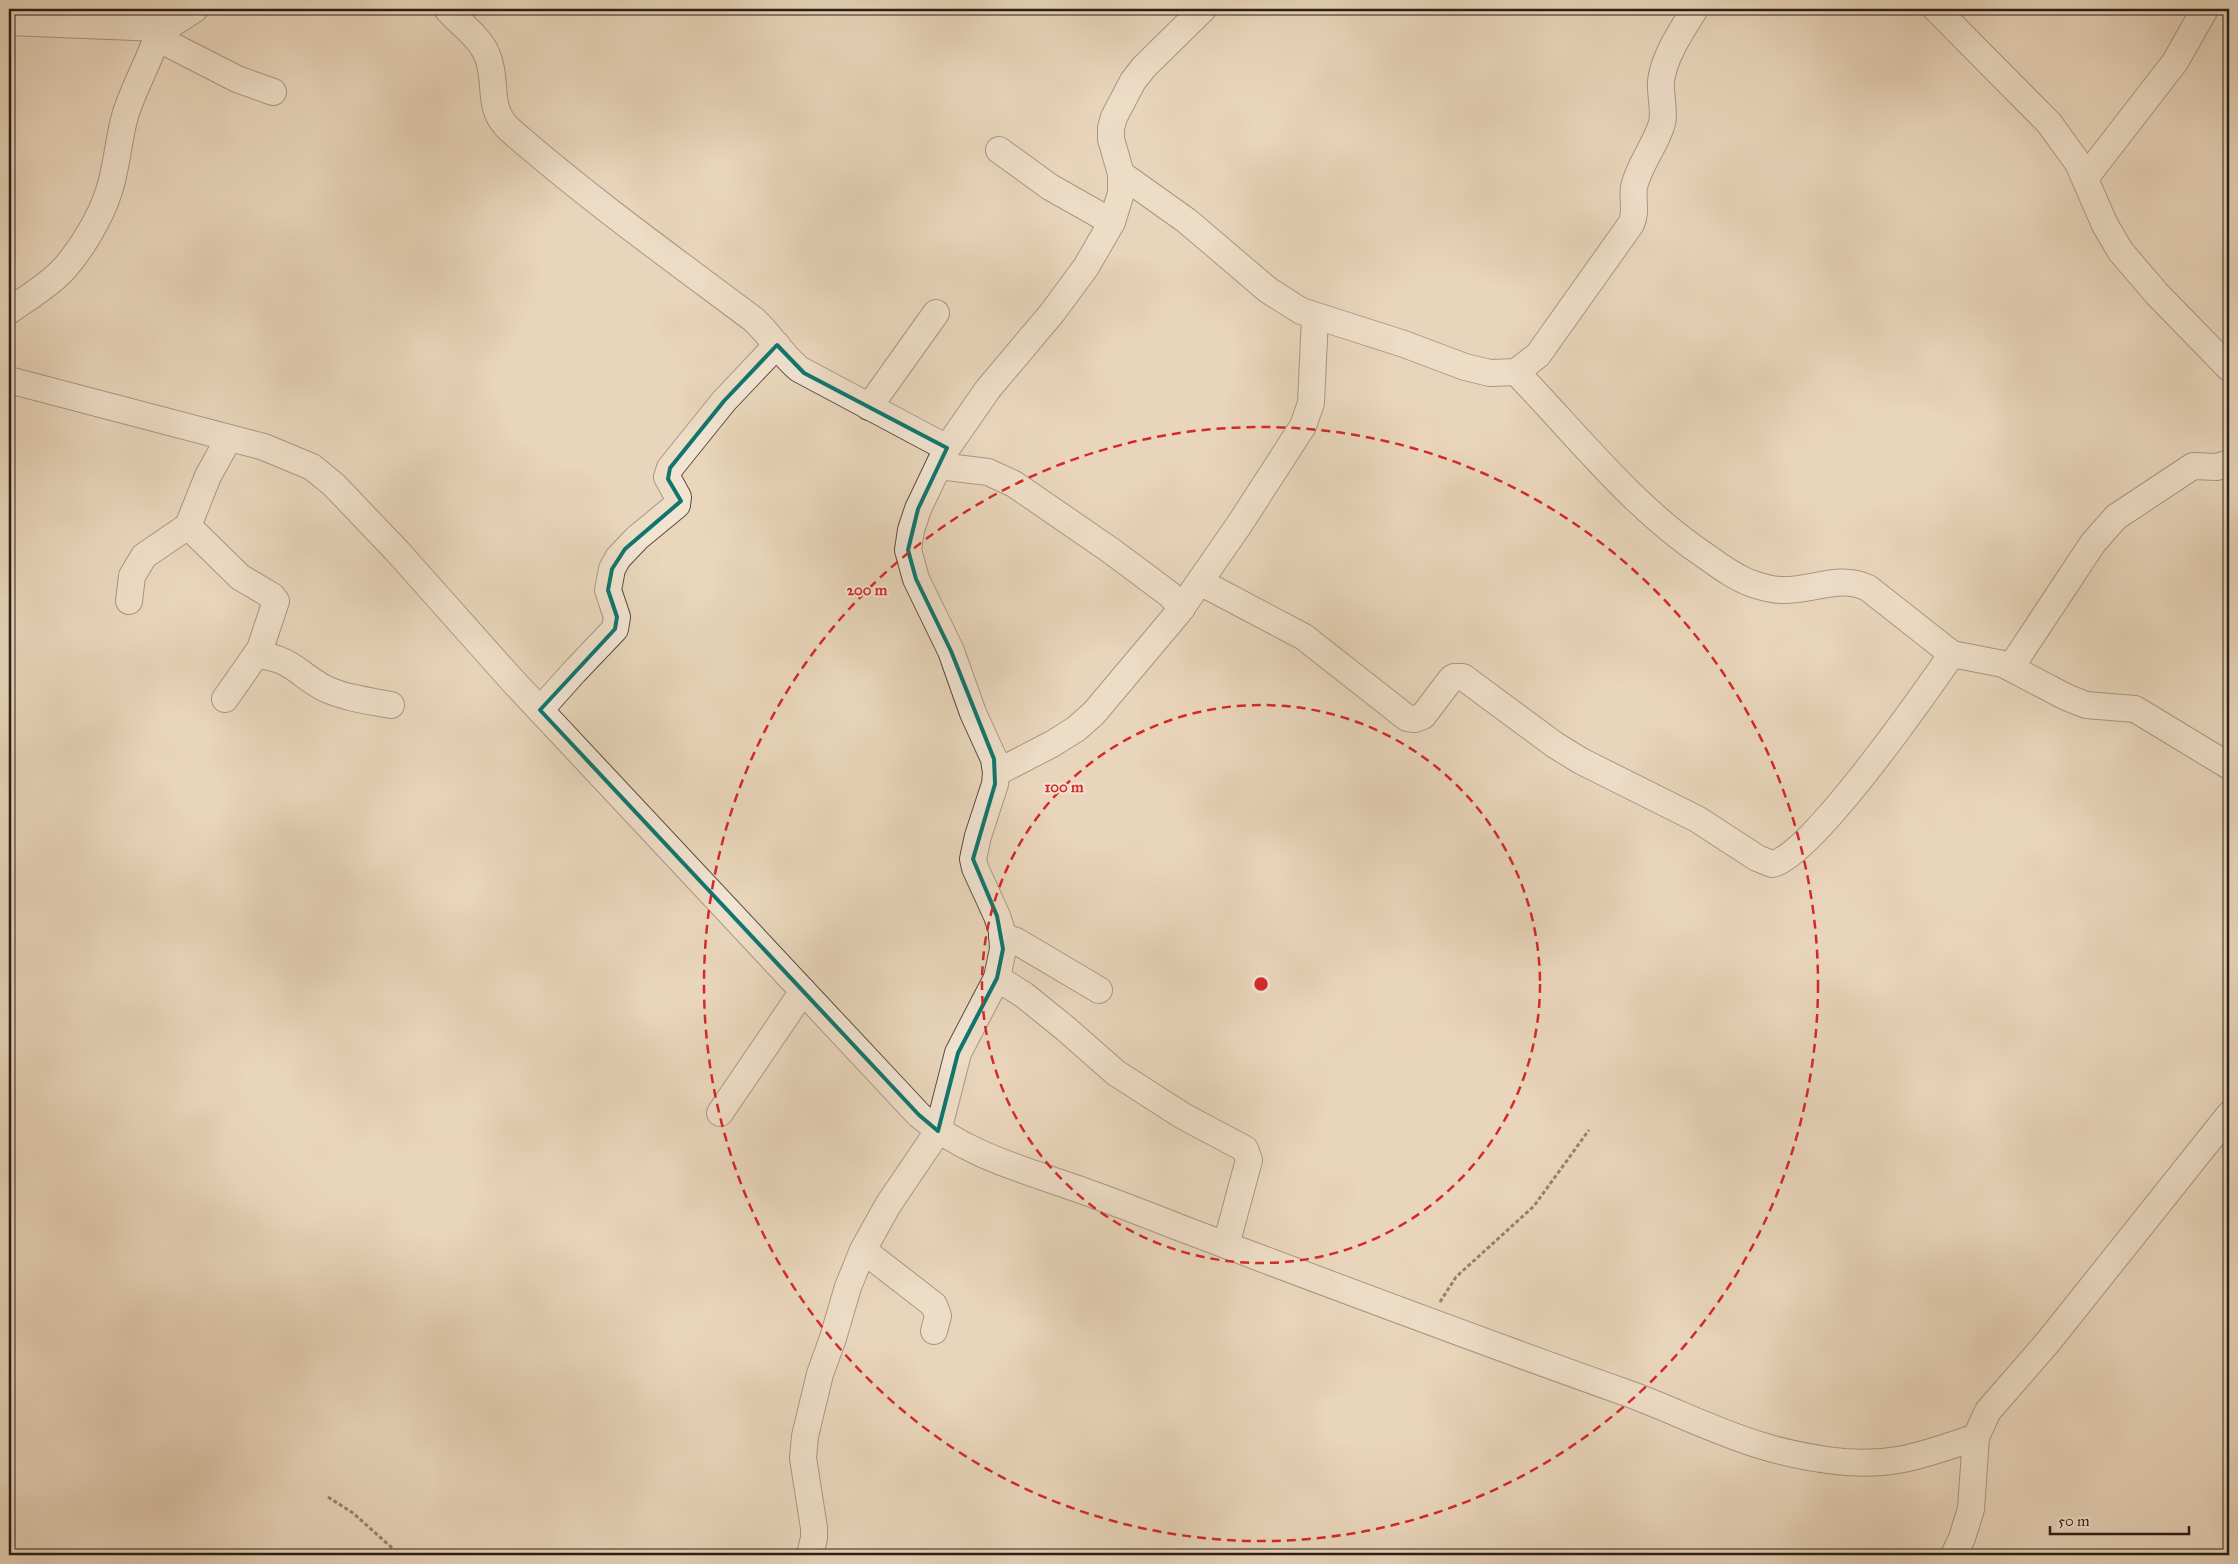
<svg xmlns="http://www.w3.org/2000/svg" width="2238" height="1564" viewBox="0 0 2238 1564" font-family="'IM FELL Great Primer',serif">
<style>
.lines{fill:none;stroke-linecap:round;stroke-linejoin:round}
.minor-casing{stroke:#5a4c3f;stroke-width:28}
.path{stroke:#2b1e16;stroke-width:3;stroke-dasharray:4 2.5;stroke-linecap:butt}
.minor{stroke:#f1e4d3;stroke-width:26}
.marked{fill:none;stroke:#0f766e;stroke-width:4;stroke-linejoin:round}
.ring{fill:none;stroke:#d62828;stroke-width:2.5;stroke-dasharray:9 6}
.centre{fill:#d62828;stroke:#f1e4d3;stroke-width:2.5}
.ring-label{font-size:15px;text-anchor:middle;font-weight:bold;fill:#d62828;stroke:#f1e4d3;stroke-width:4;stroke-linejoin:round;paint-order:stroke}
</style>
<rect width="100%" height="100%" fill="#e9d6bb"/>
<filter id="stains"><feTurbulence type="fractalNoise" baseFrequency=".004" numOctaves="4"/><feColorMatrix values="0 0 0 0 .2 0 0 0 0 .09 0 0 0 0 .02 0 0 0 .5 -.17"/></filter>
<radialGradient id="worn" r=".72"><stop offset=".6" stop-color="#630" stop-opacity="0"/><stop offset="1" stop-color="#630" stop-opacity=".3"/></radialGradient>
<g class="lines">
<!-- minor casing -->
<g class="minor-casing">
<g id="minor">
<path d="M 447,9 C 459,23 480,37 487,55 C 499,83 485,107 510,130 C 588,198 670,257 753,319 C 770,334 781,354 799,369 L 947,448"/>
<polyline points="1936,9 2049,123 2078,163 2105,225 2121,252 2157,294 2229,368"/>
<polyline points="9,22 160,28 170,25 195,9"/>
<polyline points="157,38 237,79 273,92"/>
<polyline points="999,150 1050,187 1112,222"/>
<path d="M 1121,174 L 1187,221 L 1268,290 L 1301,311 L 1404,344 L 1465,367 L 1490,373 L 1516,372 L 1538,355 L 1631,224 C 1637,212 1632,200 1634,187 C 1639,164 1656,145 1662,123 C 1665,112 1660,94 1661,81 C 1664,56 1682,30 1695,9"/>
<polyline points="2086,177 2175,62 2205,9"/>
<path d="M 9,311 C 26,299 46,287 61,272 C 80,252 101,217 109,191 C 117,167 118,141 125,116 C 134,86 151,59 160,28"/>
<path d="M 1516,372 C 1577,435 1633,508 1707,557 C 1721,567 1736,578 1753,584 C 1762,587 1772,590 1782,590 C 1812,591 1840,574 1868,588 L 1952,654 L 2003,664 L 2066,697 L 2086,705 L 2135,709 L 2229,766"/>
<path d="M 9,380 L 264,447 L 312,467 L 334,485 L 397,551 L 512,680 L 919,1115 C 963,1153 1018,1168 1072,1187 C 1107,1199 1142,1213 1178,1227 C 1326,1283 1474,1339 1624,1392 C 1672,1409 1717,1433 1766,1447 C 1786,1453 1807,1457 1827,1460 C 1887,1469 1921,1456 1976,1437"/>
<polyline points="869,407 936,313"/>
<polyline points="939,466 988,472 1014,484 1110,550 1169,594 1182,608"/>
<polyline points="188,526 240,577 272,596 276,601 260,649 225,699"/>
<path d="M 1200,582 L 1304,637 L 1407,718 L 1415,719 L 1423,716 L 1451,679 L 1454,677 L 1463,677 L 1555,745 L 1581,761 L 1697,819 L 1757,858 L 1772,864 C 1808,861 1927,690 1952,654"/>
<polyline points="129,601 132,576 144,556 188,526 208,476 229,438"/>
<path d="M 256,655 C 293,658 298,675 326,689 C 346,698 369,701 391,705"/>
<polyline points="2011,667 2093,543 2116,517 2193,466 2217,467 2229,463"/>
<polyline points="540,710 574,672 615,629 617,617 608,590 612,569 618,558 637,538 677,505 678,497 667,477 670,468 724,401 777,345"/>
<polyline points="996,773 1052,744 1076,729 1094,713 1178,613 1239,525 1303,426 1311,403 1315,317"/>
<polyline points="1002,936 1016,941 1099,990"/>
<polyline points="997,978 1024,995 1066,1029 1116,1073 1183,1116 1245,1149 1249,1160 1226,1245"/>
<polyline points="720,1113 803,991"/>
<polyline points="863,1250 934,1305 938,1316 934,1331"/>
<polyline points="810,1555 814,1538 814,1528 803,1458 805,1436 820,1374 833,1338 848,1287 863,1250 888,1205 938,1131 958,1053 997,978 1003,949 1002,931 997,916 975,868 973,859 978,836 995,784 996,773 994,759 973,713 951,651 916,579 908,550 911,530 918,509 947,448 988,389 1052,313 1086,267 1112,222 1121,193 1121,174 1111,139 1111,128 1114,117 1133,81 1144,67 1203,9"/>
<polyline points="1954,1555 1962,1538 1971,1509 1976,1437 1988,1411 2048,1342 2229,1115"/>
</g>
</g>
<!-- path -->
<g class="path">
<polyline points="1440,1302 1456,1277 1534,1206 1589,1130"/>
<polyline points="328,1497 353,1513 400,1555"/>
</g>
<!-- minor -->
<use href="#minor" class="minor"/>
</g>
<!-- marked area -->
<path d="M0 0H2238V1564H0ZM 777,345 L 804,373 L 947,448 L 918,509 L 908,550 L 916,579 L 951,651 L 994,759 L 995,784 L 973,859 L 997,916 L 1003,949 L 997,978 L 958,1053 L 938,1131 L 919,1115 L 540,710 L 615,629 L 617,617 L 608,590 L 612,569 L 625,549 L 681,501 L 668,479 L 670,468 L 724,401 Z" fill="#e9d6bb" fill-opacity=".55" fill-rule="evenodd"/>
<path class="marked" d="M 777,345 L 804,373 L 947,448 L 918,509 L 908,550 L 916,579 L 951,651 L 994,759 L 995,784 L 973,859 L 997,916 L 1003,949 L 997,978 L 958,1053 L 938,1131 L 919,1115 L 540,710 L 615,629 L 617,617 L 608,590 L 612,569 L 625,549 L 681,501 L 668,479 L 670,468 L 724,401 Z"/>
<!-- distance rings -->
<g class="ring">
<circle cx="1261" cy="984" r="279"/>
<circle cx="1261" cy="984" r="557"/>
</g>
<circle cx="1261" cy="984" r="8" class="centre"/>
<g class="ring-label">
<text x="867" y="595">200 m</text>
<text x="1064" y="792">100 m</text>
</g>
<!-- margin -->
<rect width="2238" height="1564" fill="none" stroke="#e9d6bb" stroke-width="30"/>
<rect x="10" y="10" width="2218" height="1544" fill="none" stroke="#2b1e16" stroke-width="2.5"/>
<rect x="15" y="15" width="2208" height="1534" fill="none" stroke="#2b1e16"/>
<!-- scale -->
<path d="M2050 1526v8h139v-8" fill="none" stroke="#2b1e16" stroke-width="2.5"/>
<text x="2058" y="1526" font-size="15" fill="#2b1e16" stroke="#f1e4d3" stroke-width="4" paint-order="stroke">50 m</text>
<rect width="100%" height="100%" filter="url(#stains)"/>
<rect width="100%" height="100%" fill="url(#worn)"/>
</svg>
